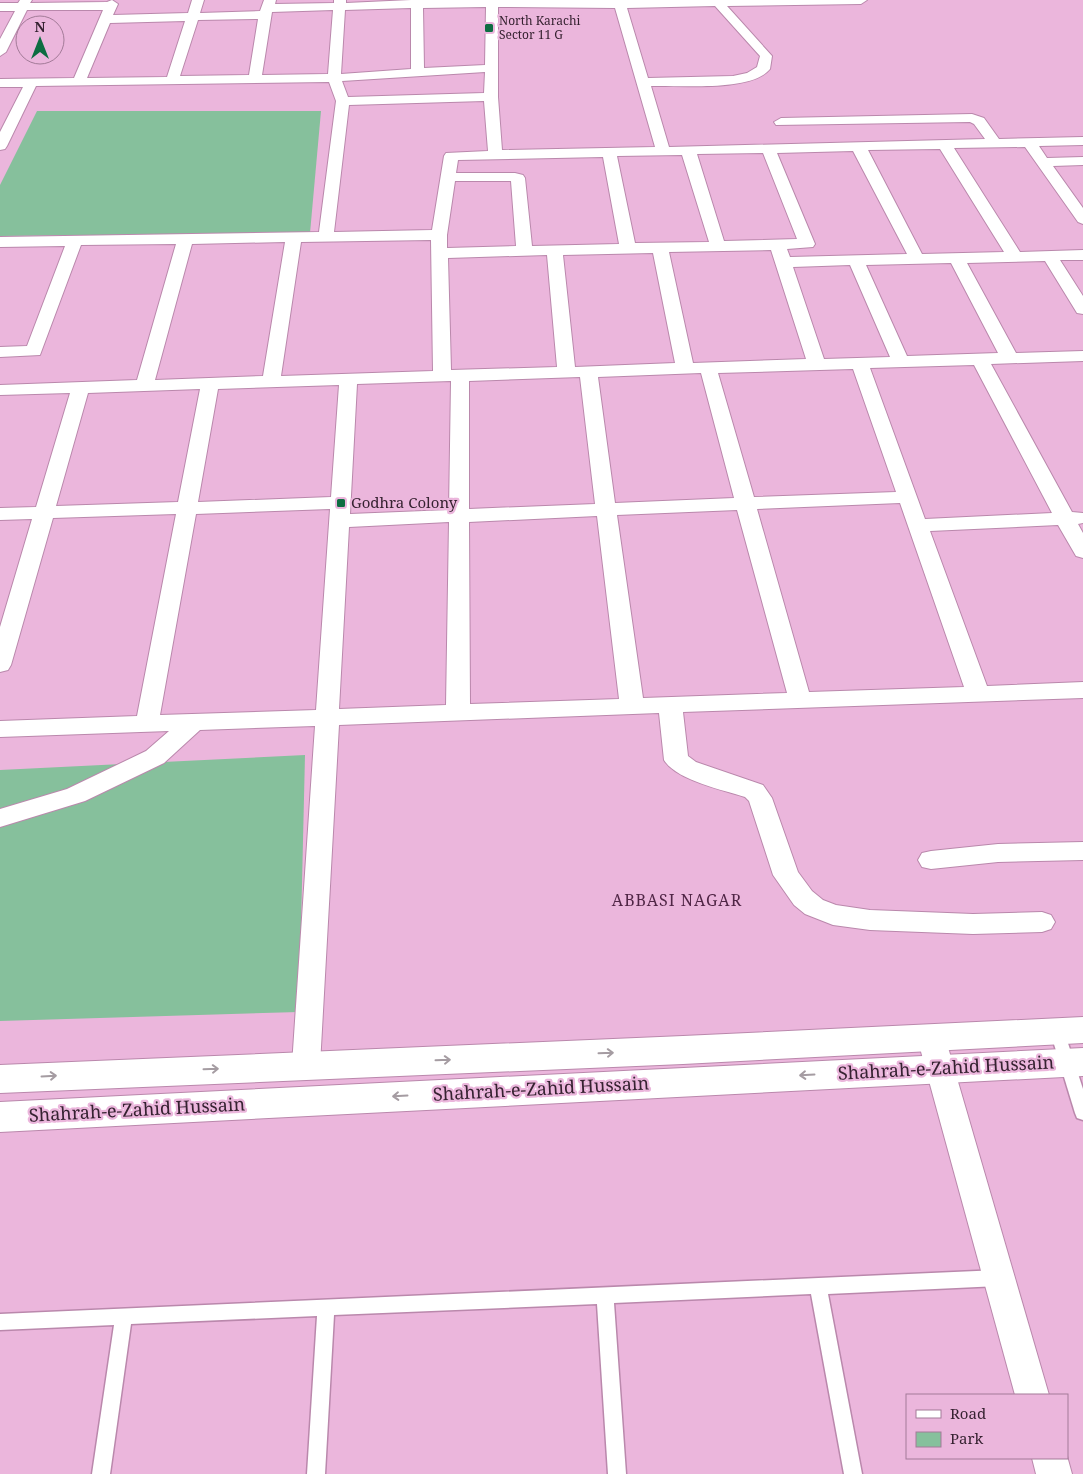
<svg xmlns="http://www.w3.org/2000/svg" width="1083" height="1474" viewBox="0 0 1083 1474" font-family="'Noto Serif',serif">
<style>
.green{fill:#86c09c}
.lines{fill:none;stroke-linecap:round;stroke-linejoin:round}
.service-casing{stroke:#ba88ac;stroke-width:3}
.minor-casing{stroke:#ba88ac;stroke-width:2}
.secondary-casing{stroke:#ba88ac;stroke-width:2}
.service{fill:#fff;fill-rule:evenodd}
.minor{fill:#fff;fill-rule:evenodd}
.secondary{fill:#fff;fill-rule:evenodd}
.oneway{stroke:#a59ca2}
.poi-dot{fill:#0e6d42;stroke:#ebb6dc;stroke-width:2}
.labels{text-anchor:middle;stroke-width:4.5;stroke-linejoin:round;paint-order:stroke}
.far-poi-label{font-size:12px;fill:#362231;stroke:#ebb6dc;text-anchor:start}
.poi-label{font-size:15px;fill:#362231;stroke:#ebb6dc;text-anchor:start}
.neighbourhood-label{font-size:16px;letter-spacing:1px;fill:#502646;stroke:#ebb6dc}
.near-street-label{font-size:18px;fill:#362231;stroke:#ebb6dc}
</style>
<rect width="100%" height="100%" fill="#ebb6dc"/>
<!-- green -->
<g class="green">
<polygon points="37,111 321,111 310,233 0,236 0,185"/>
<polygon points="305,755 299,1012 0,1021 0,770"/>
</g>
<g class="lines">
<!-- service casing -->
<g class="service-casing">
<g id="service">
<polygon points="1057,1025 1062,1027 1064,1031 1083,1089 1083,1120 1077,1118 1075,1113 1050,1031 1052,1027"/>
<polygon points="999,1270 1005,1272 1008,1278 1005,1284 999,1286 828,1294 862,1474 844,1474 811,1294 614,1303 626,1474 608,1474 597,1304 334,1315 325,1474 307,1474 317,1316 131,1324 110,1474 92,1474 114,1325 0,1330 0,1314"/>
</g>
</g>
<!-- minor casing -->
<g class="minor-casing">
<g id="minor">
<path d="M 20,0 L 32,0 L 30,3 L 107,2 L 112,0 L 118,4 L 113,15 L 188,13 L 192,0 L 204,0 L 200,13 L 260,11 L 264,0 L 276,0 L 275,4 L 334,3 L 334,0 L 346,0 L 346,3 L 411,0 L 867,0 L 861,4 L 727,6 L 772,56 L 770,69 C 752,92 679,85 651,86 L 669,147 L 985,139 L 974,124 L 970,122 L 776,125 L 774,122 L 781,118 L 972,114 L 984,118 L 999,139 L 1083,137 L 1083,145 L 1039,146 L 1047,158 L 1083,157 L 1083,165 L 1053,166 L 1083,208 L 1083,224 L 1078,222 L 1025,147 L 954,148 L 1020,252 L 1083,250 L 1083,260 L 1060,260 L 1083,296 L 1083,314 L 1077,313 L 1045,261 L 967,263 L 1016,353 L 1083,351 L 1083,361 L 991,364 L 1072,512 L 1083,513 L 1083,523 L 1078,524 L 1083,533 L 1083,558 L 1076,556 L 1058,525 L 930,531 L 987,686 L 1083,682 L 1083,698 L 683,712 L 688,756 L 696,762 L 763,785 L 772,798 L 798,872 L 812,891 L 823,900 L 836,905 L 870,910 L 973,914 L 1042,912 L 1051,915 L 1055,922 L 1051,929 L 1042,932 L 973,934 L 870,930 L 833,925 L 805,914 L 794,905 L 773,875 L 749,801 L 745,797 C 723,790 676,780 664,760 L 659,713 L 339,725 L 320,1065 L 316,1074 L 306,1077 L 296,1074 L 292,1065 L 315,726 L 200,730 L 164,763 L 85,801 L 0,827 L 0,809 L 67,789 L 146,751 L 169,731 L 0,737 L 0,721 L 137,716 L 176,514 L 53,518 L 11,665 L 8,670 L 0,672 L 0,627 L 32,519 L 0,520 L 0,508 L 36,507 L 70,393 L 0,395 L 0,385 L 137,380 L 176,244 L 81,245 L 40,355 L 0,357 L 0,347 L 27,346 L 65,246 L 0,247 L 0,237 L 319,232 L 336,101 L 329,82 L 36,86 L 7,146 L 5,149 L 0,150 L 0,132 L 23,87 L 0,87 L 0,79 L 74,78 L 103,10 L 27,10 L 6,52 L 0,56 L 0,39 L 15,11 L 0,11 L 0,3 L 18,3 ZM 715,6 L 760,56 L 757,67 L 747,73 L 733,76 L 648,78 L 627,8 ZM 486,7 L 485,65 L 424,68 L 423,8 ZM 498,7 L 615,8 L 655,147 L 502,150 L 498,97 ZM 411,8 L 411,69 L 341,74 L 345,10 ZM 333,10 L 328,74 L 262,75 L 272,12 ZM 258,19 L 249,75 L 180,76 L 198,20 ZM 185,21 L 167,77 L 87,78 L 110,23 ZM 485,72 L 484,93 L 348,97 L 342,81 ZM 484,101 L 488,151 L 446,153 L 444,156 L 432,230 L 334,232 L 349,105 ZM 940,149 L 1004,252 L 922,254 L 868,150 ZM 853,151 L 907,254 L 790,257 L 787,249 L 813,247 L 815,244 L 777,153 ZM 763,153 L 797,239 L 724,241 L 697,154 ZM 682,155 L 709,242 L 635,243 L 617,156 ZM 603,157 L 619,244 L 532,246 L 525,178 L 523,175 L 515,173 L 456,173 L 458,160 ZM 455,181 L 511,181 L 516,246 L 447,248 L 447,235 ZM 431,240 L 433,371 L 281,376 L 301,242 ZM 285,242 L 263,376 L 155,380 L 192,244 ZM 771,250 L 806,359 L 693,363 L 669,252 ZM 653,253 L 675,363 L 575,367 L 563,255 ZM 547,255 L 557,367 L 451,370 L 448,258 ZM 951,263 L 998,353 L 907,356 L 866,265 ZM 850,265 L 890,357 L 824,359 L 793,267 ZM 974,365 L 1052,513 L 925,519 L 870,368 ZM 853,369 L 896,492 L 754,497 L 718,373 ZM 701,373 L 734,498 L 615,503 L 598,377 ZM 580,377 L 595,504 L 469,509 L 469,381 ZM 451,381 L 449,510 L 350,514 L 357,384 ZM 339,385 L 331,497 L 198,502 L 218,389 ZM 200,389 L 178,502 L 56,506 L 88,393 ZM 900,503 L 964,687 L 809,692 L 757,509 ZM 330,509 L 316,710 L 160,715 L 196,514 ZM 737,510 L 787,693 L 643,698 L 617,515 ZM 597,516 L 619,699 L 470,704 L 469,522 ZM 449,522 L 446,705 L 339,709 L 349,527 Z"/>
<polygon points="1083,842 1083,860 998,862 931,869 922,867 918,860 922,853 931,851 998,844"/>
<polygon points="931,1025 941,1029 945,1037 1049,1395 1015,1395 917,1037 921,1029"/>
<polygon points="1067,1456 1072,1474 1036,1474 1032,1458 1067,1458"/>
</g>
</g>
<!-- secondary casing -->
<g class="secondary-casing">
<g id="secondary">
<polygon points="1083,1017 1083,1043 683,1064 0,1093 0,1065 683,1036"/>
<polygon points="1083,1048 1083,1076 0,1132 0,1102"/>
</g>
</g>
<!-- service -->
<use href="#service" class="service"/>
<!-- minor -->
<use href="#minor" class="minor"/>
<!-- secondary -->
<use href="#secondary" class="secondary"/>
</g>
<!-- one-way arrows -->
<defs><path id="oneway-shaft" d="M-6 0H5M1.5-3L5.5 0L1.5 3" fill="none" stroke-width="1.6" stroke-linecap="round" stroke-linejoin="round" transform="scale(1.25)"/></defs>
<g class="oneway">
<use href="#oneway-shaft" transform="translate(606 1053) rotate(-2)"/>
<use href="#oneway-shaft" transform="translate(443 1060) rotate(-2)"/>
<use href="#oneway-shaft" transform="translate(211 1069) rotate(-2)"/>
<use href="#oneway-shaft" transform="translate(807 1075) rotate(177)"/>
<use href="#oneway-shaft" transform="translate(49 1076) rotate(-3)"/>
<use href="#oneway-shaft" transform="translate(400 1096) rotate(177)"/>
</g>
<!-- markers -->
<g class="poi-dot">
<rect x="484" y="23" width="10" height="10" rx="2.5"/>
<rect x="336" y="498" width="10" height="10" rx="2.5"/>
</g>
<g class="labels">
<!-- far-poi labels -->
<g class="far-poi-label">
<text x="499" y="25">North Karachi<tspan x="499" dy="14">Sector 11 G</tspan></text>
</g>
<!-- poi labels -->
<g class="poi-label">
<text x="351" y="508">Godhra Colony</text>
</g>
<!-- neighbourhood labels -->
<g class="neighbourhood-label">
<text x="677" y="906">ABBASI NAGAR</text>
</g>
<!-- near-street labels -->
<g class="near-street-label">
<text transform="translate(946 1068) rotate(-3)" y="6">Shahrah-e-Zahid Hussain</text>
<text transform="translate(541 1089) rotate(-3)" y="6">Shahrah-e-Zahid Hussain</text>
<text transform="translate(137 1110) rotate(-3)" y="6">Shahrah-e-Zahid Hussain</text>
</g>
</g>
<!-- legend -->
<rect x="906" y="1394" width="162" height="65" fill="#ebb6dc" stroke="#a37b98"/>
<rect x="916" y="1410" width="25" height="8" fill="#ffffff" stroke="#a37b98"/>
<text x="950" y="1419" font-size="15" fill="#362231">Road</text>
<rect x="916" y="1432" width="25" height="15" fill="#86c09c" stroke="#a37b98"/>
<text x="950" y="1444" font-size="15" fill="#362231">Park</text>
<!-- north arrow -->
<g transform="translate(40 40)"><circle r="24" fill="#ebb6dc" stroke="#a37b98"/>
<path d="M0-4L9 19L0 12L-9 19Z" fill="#0e6d42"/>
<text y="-8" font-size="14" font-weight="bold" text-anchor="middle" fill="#362231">N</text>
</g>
</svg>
